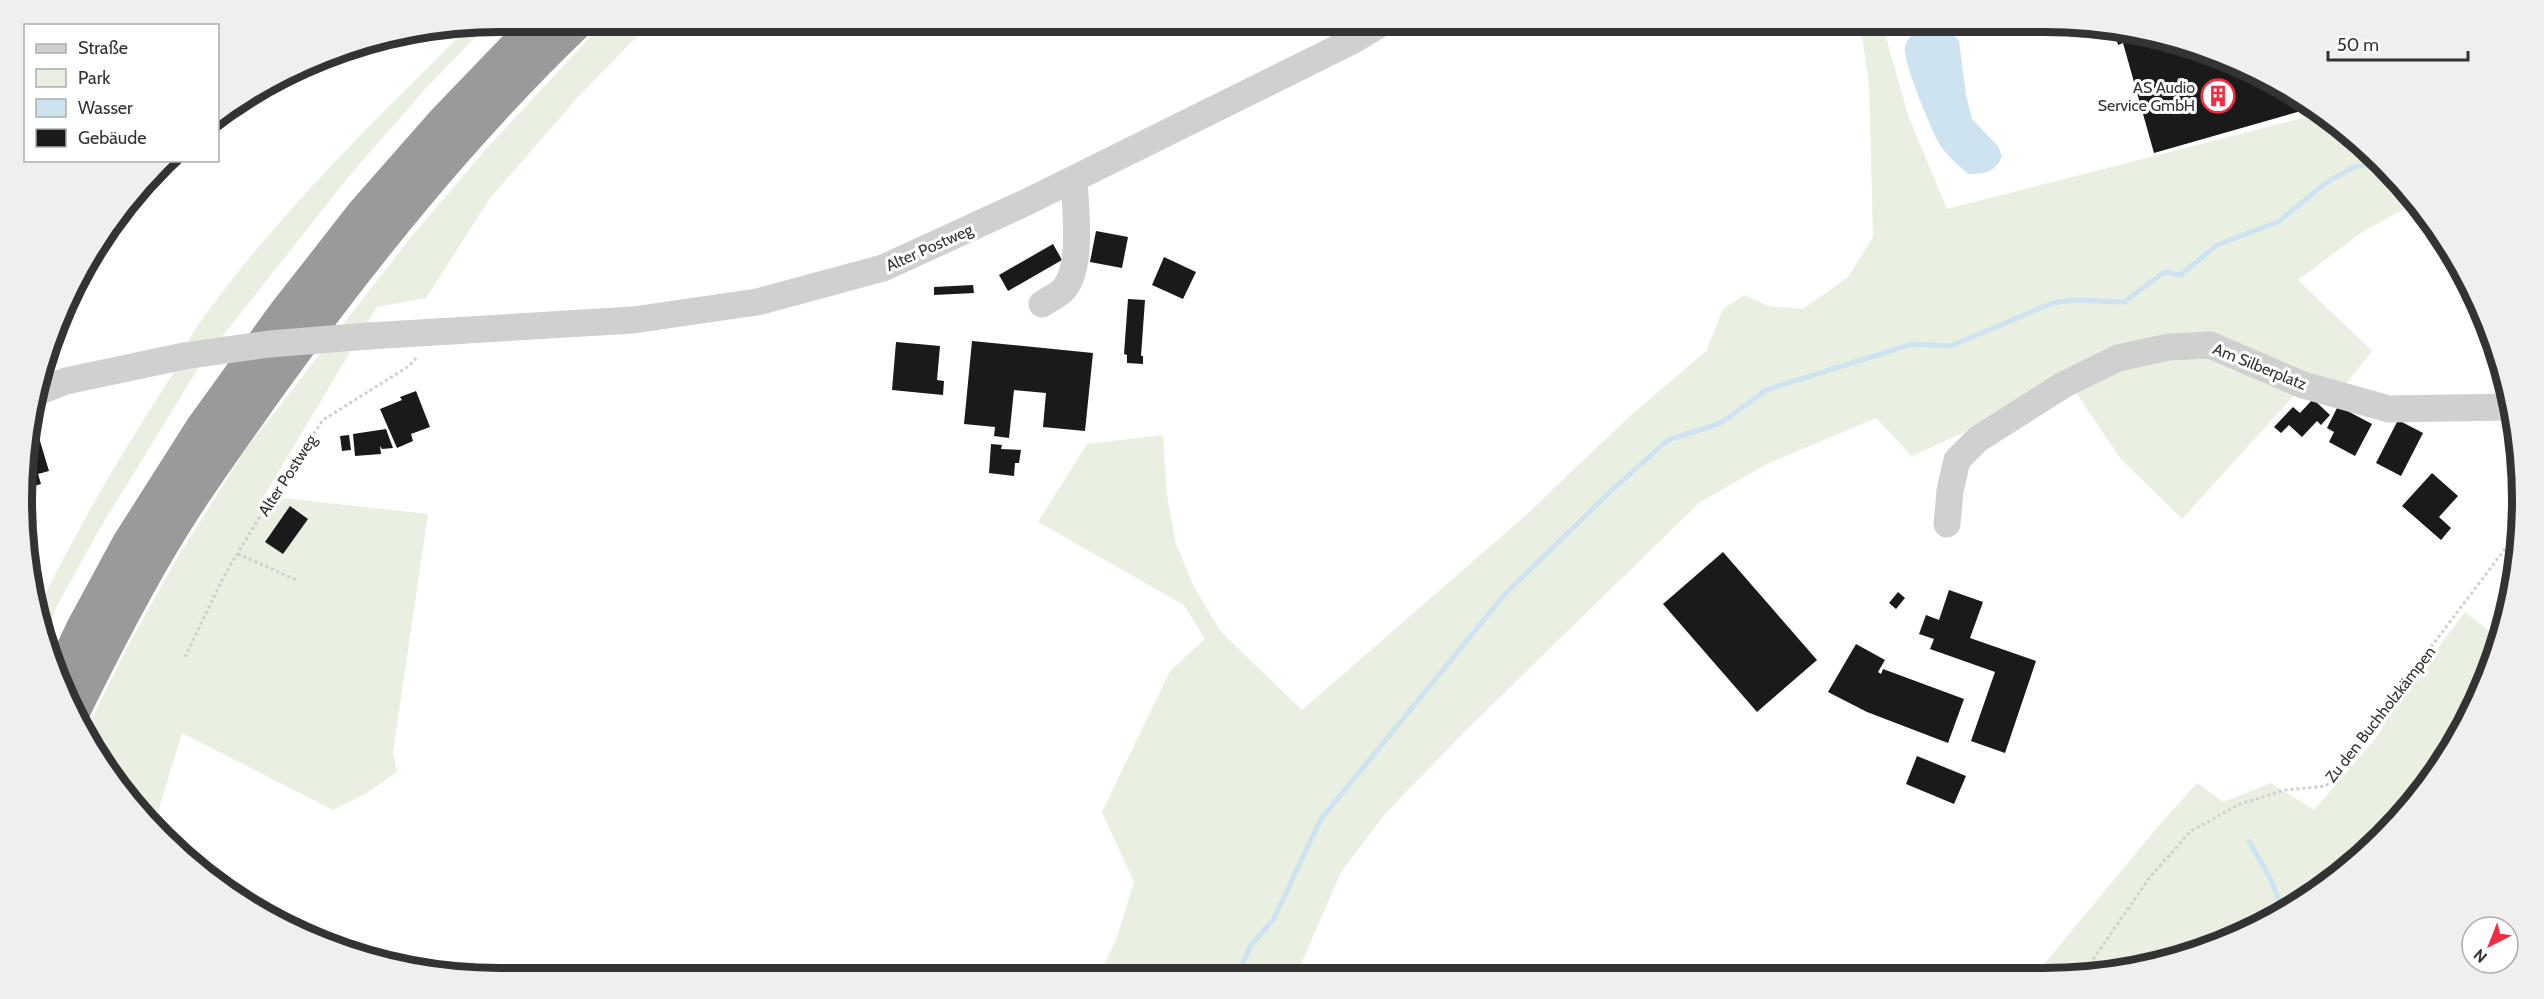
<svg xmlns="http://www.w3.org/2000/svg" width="2544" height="999" viewBox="0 0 2544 999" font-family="Cabin,sans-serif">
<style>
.green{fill:#e9f0e1}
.water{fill:#cde4f0}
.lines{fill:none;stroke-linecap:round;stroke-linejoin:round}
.stream{stroke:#cde4f0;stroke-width:5}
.building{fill:#1a1a1a}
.path{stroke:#d0d0d0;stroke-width:3;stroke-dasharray:3 3;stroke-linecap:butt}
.minor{stroke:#d0d0d0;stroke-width:27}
.highway{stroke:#9a9a9a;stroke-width:33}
.minor-bridge{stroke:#d0d0d0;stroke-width:27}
.labels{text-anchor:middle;stroke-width:6;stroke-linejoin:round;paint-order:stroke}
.poi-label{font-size:16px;fill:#333;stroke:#fff;text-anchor:end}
.street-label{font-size:16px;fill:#333;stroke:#fff}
.rim{fill:none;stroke:#333;stroke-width:8}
</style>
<rect width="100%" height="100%" fill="#fff"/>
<!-- green -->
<g class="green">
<polygon points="605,21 652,21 577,98 491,197 426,298 377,307 264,496 428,514 393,752 397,772 367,793 333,810 182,733 155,822 101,765 85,733 129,644 176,560 245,450 411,237 487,148"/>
<polygon points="1860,21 1887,21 1882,23 1909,118 1947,209 2322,113 2360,140 2418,202 2365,230 2298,280 2372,351 2341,390 2307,381 2182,519 2120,458 2064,375 1976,427 1912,456 1876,418 1769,463 1700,502 1464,732 1384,815 1341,872 1296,976 1099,976 1117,937 1134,882 1102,812 1170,671 1205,639 1184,605 1038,522 1087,444 1163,435 1167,495 1176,544 1194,587 1221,632 1302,710 1525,516 1629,417 1706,351 1723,309 1744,295 1768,306 1803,309 1848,277 1873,237 1869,85"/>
<path d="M 489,23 L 427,87 L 350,175 L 202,362 L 99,530 L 57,606 L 44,638 L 36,613 C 77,528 125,447 176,369 C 184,356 187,340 196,328 C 275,216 373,122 470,26 Z"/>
<polygon points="2465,612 2501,640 2498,653 2442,766 2360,859 2228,941 2107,974 2036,974 2155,830 2197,783 2223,802 2271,783 2314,810 2375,739 2401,697"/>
</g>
<!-- water -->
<path class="water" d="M 1929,25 L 1946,26 L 1959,41 L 1966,95 L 1972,119 L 1998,146 L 2002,156 C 1995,173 1984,174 1968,174 C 1958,165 1946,155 1939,143 C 1931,129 1902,60 1905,46 C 1908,35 1920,30 1929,25 Z"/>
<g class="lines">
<!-- stream -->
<g class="stream">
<polyline points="2249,841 2270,878 2282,908"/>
<polyline points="1237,976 1251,945 1273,920 1321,819 1505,594 1612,490 1668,440 1721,423 1766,390 1912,344 1951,346 2052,303 2076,300 2124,302 2164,272 2180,275 2217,245 2278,222 2327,182 2354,167 2380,162"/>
</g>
</g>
<!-- building -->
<g class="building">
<polygon points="2115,33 2198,46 2283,85 2315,107 2154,153 2123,43 2118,45"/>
<polygon points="1096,231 1128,237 1122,268 1090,262"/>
<polygon points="1053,244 1062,260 1008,291 999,275"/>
<polygon points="1164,257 1196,272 1183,299 1152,285"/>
<polygon points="973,285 974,293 934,295 934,287"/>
<polygon points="1128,299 1145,300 1141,356 1143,356 1143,364 1127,363 1127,355 1124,354"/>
<polygon points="972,341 1093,353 1085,431 1043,427 1046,393 1014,390 1009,438 994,436 995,427 964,424"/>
<polygon points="896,342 940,346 937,380 944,381 943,395 892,390"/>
<polygon points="416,391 430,427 411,434 413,441 397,448 380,409 402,400 400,397"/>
<polygon points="2313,399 2330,415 2321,425 2317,421 2302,437 2289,425 2281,433 2274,427 2293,407 2300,413"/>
<polygon points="2338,406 2372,424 2355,456 2329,442 2334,432 2327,428"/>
<polygon points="2398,420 2423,433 2401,476 2376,463"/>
<polygon points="386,429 393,448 382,449 380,446 381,454 355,456 353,434"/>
<polygon points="37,431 49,471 38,474 41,484 27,488 25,437"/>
<polygon points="349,435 351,450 342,451 340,436"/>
<polygon points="991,444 1002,445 1001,449 1021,450 1019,463 1015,463 1014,476 989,473"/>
<polygon points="2432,473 2458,496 2439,517 2451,528 2441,540 2402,506"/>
<polygon points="290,506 308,519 283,554 265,542"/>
<polygon points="1723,552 1817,660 1757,712 1663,604"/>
<polygon points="1949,590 1983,602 1970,638 2036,661 2005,753 1971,741 1995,672 1930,649 1934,639 1919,634 1926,615 1939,620"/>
<polygon points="1898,592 1905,598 1896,609 1889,603"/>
<polygon points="1856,644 1885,660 1878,672 1881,674 1883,669 1964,699 1948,743 1867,712 1828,692"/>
<polygon points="1917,756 1966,776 1954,804 1906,784"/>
</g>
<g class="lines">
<!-- path -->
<g class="path">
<polyline points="238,554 296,580"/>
<polyline points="185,657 224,576 286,473 323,420 409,366 418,356"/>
<polyline points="2083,974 2150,877 2191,831 2240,804 2285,790 2326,786 2520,529"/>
</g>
<!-- minor -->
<g class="minor">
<path d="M 1042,304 C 1049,299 1057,296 1062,291 C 1084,270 1075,207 1074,179"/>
<polyline points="369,336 633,320 757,302 883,268 1025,203 1354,40 1385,21"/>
<polyline points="35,393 66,381 184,356"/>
<polyline points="1947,524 1950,491 1957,460 1978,439 2063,385 2118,358 2169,347 2210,345 2303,385 2389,409 2512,407"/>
</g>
<!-- highway -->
<g class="highway">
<polyline points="57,682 83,627 128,544 201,429 284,314 363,213 444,121 540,21"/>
<path d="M 73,713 C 100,658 127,605 158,552 C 191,495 231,441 269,387 C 363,257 463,132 579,21"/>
</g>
<!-- minor-bridge -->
<polyline class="minor-bridge" points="184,356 269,344 369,336"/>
</g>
<!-- icons -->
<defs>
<g id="building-ring" transform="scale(1.725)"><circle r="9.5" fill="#fff" stroke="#f22d42" stroke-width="1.5"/><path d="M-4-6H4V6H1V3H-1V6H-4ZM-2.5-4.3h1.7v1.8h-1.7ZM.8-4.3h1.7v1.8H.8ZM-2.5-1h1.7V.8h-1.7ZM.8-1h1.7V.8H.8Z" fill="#f22d42"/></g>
</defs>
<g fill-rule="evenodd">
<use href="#building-ring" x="2218" y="96"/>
</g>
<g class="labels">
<!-- poi labels -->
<g class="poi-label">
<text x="2195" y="93">AS Audio<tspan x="2195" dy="18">Service GmbH</tspan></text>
</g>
<!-- street labels -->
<g class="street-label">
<text transform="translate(929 247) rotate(-24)" y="6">Alter Postweg</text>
<text transform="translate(2260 366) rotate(22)" y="6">Am Silberplatz</text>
<text transform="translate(287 475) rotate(-57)" y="6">Alter Postweg</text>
<text transform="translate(2380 714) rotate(-52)" y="6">Zu den Buchholzkämpen</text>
</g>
</g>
<!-- crop -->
<path d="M0 0H2544V999H0ZM500 32H2044A468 468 0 0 1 2512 500V500A468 468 0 0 1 2044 968H500A468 468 0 0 1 32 500V500A468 468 0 0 1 500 32Z" fill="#efefef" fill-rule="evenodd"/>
<path class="rim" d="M500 32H2044A468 468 0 0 1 2512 500V500A468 468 0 0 1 2044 968H500A468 468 0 0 1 32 500V500A468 468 0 0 1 500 32Z"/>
<!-- legend -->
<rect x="24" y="24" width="195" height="138" fill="#ffffff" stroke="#adadad" stroke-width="1.5"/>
<rect x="36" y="44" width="30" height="9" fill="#d0d0d0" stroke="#adadad" stroke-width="1.5"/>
<text x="78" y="54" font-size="18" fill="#333333">Straße</text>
<rect x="36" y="69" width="30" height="18" fill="#e9f0e1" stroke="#adadad" stroke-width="1.5"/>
<text x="78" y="84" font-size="18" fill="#333333">Park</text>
<rect x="36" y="99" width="30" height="18" fill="#cde4f0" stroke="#adadad" stroke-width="1.5"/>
<text x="78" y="114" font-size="18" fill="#333333">Wasser</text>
<rect x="36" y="129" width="30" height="18" fill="#1a1a1a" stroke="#adadad" stroke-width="1.5"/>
<text x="78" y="144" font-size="18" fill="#333333">Gebäude</text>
<!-- north arrow -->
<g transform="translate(2490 945) rotate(222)"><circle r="28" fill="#ffffff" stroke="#adadad" stroke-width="1.5"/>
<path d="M0-4.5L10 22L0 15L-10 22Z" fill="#f22d42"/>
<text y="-9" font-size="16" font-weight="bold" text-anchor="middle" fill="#333333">N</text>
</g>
<!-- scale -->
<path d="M2328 51v9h140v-9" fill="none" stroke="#333333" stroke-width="3"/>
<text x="2337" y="51" font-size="18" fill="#333333" stroke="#ffffff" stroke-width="4.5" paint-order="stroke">50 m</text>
</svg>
